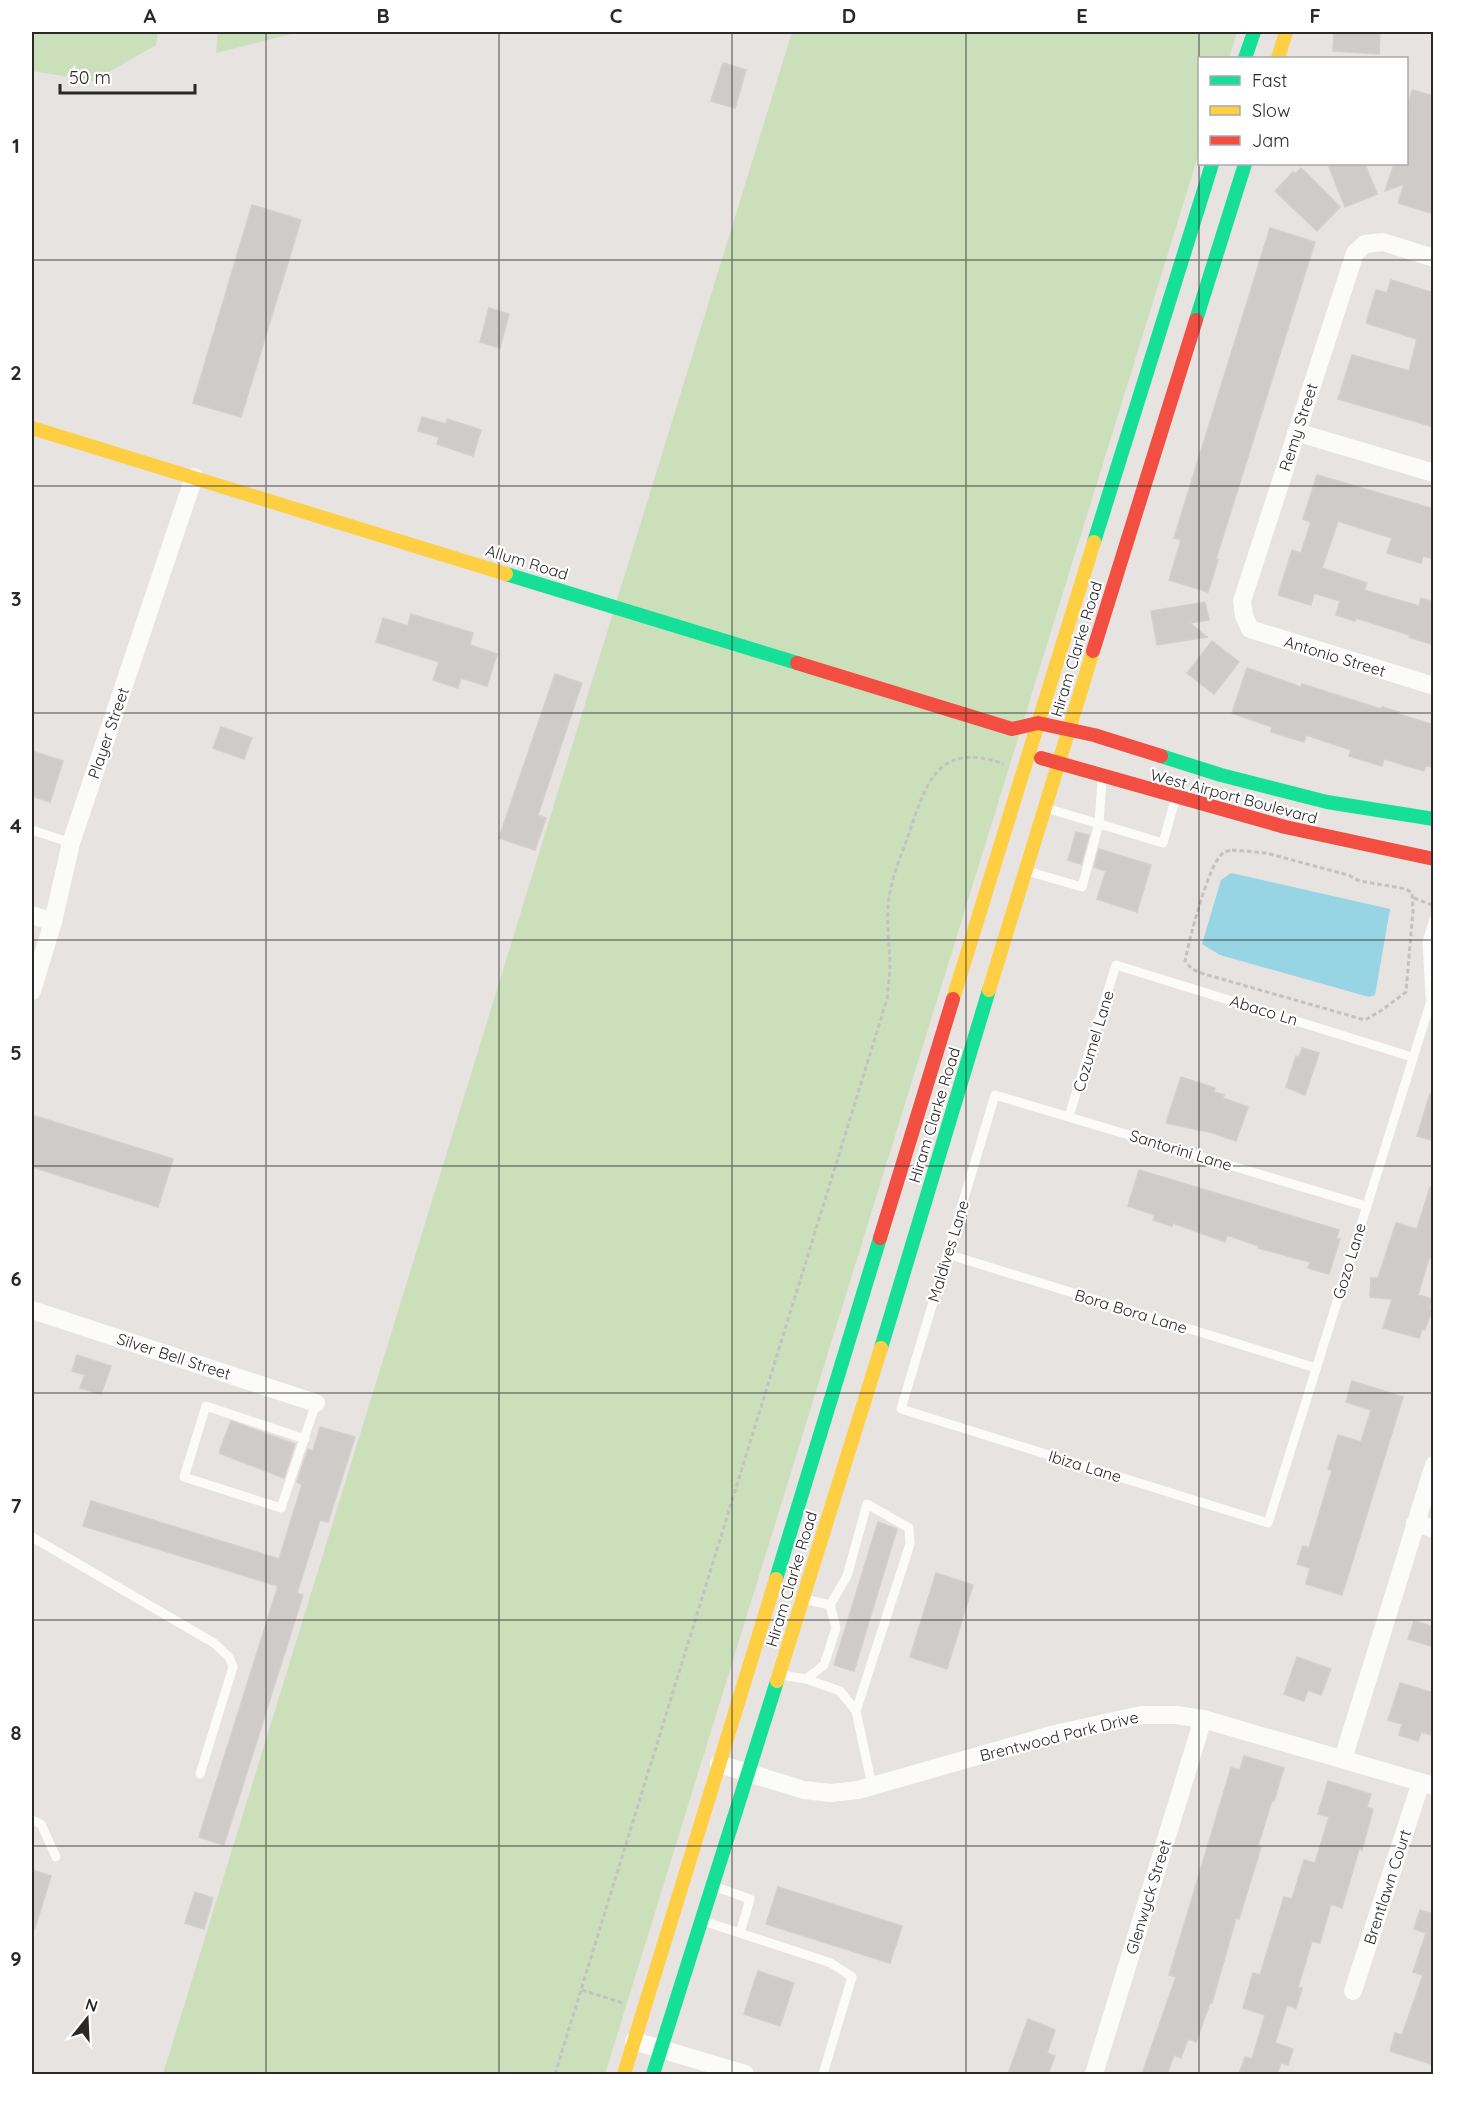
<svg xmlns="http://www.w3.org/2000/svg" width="1465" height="2106" viewBox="0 0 1465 2106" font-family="Quicksand,sans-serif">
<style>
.green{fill:#cbe0ba}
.water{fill:#97d4e4}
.building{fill:#cecbc9;stroke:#d2cfcc;stroke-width:1.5}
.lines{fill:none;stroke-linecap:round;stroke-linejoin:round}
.path{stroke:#c3c2c2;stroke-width:3;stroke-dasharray:4.5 3;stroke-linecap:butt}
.lane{stroke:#fbfbfa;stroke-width:9}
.street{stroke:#fbfbfa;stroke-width:18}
.fast{stroke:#16e098;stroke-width:14}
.slow{stroke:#ffcf43;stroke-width:14}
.jam{stroke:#f24e42;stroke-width:14}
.grid{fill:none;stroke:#292929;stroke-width:1.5;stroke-opacity:0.55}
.labels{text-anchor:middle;stroke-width:4.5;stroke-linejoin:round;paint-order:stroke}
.street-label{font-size:16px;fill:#292929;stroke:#fff}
.neatline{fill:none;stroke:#292929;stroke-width:2}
.grid-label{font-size:20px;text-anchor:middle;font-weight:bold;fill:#292929}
</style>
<rect width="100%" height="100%" fill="#e6e3e0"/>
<!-- green -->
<g class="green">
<polygon points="35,32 158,32 156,45 93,81 32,71 32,46"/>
<polygon points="218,32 299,32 216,53"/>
<polygon points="792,32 1237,32 1229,58 1200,58 1199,153 605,2074 163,2074"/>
</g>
<!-- water -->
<polygon class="water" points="1231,873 1390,909 1375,995 1369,997 1220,955 1202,944 1221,880"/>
<!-- building -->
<g class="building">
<polygon points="1334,32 1380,32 1379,54 1333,51"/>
<polygon points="723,63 746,70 735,108 711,101"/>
<polygon points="1412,90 1434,96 1434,214 1398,203 1404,184 1385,191 1394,164 1407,164 1407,109"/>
<polygon points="1328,164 1365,164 1377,194 1345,207"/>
<polygon points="1301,168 1340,207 1317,231 1275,191 1293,172 1295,174"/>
<polygon points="252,205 301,220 241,417 193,403"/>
<polygon points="1270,228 1315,242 1216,559 1218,560 1208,592 1169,580 1181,540 1174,538"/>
<polygon points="1391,280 1434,293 1434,427 1338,399 1352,355 1409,371 1417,339 1366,323 1376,290 1387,293"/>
<polygon points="489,308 509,314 500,348 480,342"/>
<polygon points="422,417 446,424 447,419 481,430 473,456 437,444 439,437 418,431"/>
<polygon points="1317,475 1434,509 1434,559 1423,556 1421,563 1387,553 1392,538 1338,521 1322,568 1367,583 1364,590 1419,606 1421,598 1434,602 1434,645 1409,637 1410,635 1356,618 1355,621 1336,615 1340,601 1314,593 1311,605 1278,595 1292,550 1301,553 1311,522 1303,519"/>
<polygon points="1205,602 1209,620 1190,623 1207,637 1157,645 1151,611"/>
<polygon points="411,614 473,633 470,645 497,654 487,686 461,678 458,688 433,680 439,662 376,642 383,618 408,626"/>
<polygon points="1212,641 1239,662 1214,694 1187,673"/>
<polygon points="1247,668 1301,687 1302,684 1381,709 1382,707 1399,712 1398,714 1434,725 1434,768 1426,765 1424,771 1384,759 1382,766 1349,756 1351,750 1306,735 1304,742 1271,732 1272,727 1232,713"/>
<polygon points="555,674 582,683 538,815 546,818 535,850 499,838"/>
<polygon points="221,727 252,738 244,759 213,748"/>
<polygon points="32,751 63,761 50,802 32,796"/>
<polygon points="1076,832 1089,835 1081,864 1068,860"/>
<polygon points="1099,849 1151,865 1137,912 1097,899 1106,871 1094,867"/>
<polygon points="1302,1048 1319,1053 1305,1095 1286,1087 1296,1056 1299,1057"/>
<polygon points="1181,1077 1215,1088 1214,1092 1224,1095 1223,1098 1248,1107 1236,1141 1213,1133 1166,1123"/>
<polygon points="1430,1094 1434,1095 1434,1141 1417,1136"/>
<polygon points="32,1115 173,1159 158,1207 32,1167"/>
<polygon points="1139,1170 1339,1230 1336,1239 1340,1239 1329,1274 1308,1268 1310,1262 1258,1248 1259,1246 1227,1235 1225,1242 1173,1223 1172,1226 1153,1220 1155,1215 1128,1206"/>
<polygon points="1430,1187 1434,1188 1434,1259 1429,1258 1418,1295 1432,1299 1429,1309 1432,1310 1425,1330 1422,1329 1419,1338 1383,1328 1392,1299 1370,1297 1371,1278 1378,1278 1396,1223 1417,1229"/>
<polygon points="77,1355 111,1366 101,1394 80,1388 85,1375 72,1371"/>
<polygon points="1352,1381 1403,1397 1342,1595 1306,1584 1310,1568 1297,1564 1303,1546 1309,1548 1332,1470 1328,1469 1338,1435 1361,1442 1371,1410 1346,1402"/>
<polygon points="231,1421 295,1444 284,1478 219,1453"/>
<polygon points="320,1427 355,1437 328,1522 320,1520 297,1593 303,1595 224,1845 199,1837 278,1586 83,1526 91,1501 279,1559 302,1485 297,1482 308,1449 313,1451"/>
<polygon points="878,1522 897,1529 854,1671 834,1665"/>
<polygon points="936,1573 973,1585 947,1669 910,1657"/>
<polygon points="1414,1621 1434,1627 1434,1647 1408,1639"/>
<polygon points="1297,1657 1331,1669 1321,1695 1308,1690 1304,1701 1284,1694"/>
<polygon points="1400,1683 1434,1693 1434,1736 1421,1732 1418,1741 1399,1735 1402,1724 1388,1720"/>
<polygon points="1244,1756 1284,1768 1274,1801 1272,1800 1258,1846 1261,1847 1239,1919 1236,1918 1212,2003 1210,2003 1196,2042 1188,2039 1181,2058 1174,2055 1167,2074 1142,2074 1176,1977 1169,1975 1231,1768 1240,1770"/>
<polygon points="1328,1781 1371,1794 1367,1807 1373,1809 1366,1835 1362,1850 1359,1849 1342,1908 1331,1904 1320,1943 1312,1941 1298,1987 1302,1988 1296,2008 1287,2005 1275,2043 1293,2049 1288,2065 1281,2063 1277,2074 1239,2074 1245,2057 1252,2059 1265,2015 1243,2008 1253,1973 1260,1975 1284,1897 1292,1899 1304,1860 1315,1863 1329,1817 1318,1814"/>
<polygon points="32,1870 51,1876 35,1928 32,1927"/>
<polygon points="778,1887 902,1926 890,1963 766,1924"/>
<polygon points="195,1892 213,1898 204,1929 185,1923"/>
<polygon points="1420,1910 1434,1914 1434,2065 1390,2051 1395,2033 1402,2035 1423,1975 1413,1972 1426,1933 1414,1929"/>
<polygon points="758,1971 794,1983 780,2026 744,2014"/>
<polygon points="1028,2019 1055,2030 1047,2053 1055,2056 1048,2074 1008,2074"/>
</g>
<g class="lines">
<!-- path -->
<g class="path">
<path d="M 1232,850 L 1266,853 L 1348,875 L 1360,881 L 1406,889 L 1412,893 L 1413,910 L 1406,992 L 1382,1010 L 1365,1020 L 1204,974 L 1192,969 L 1185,961 C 1189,941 1208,864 1223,853 C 1225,851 1229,851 1232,850 Z"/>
<polyline points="1414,898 1432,905"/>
<polyline points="582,1990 623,2003"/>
<path d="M 555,2074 L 887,999 C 888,987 890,975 890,963 C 889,941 886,920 889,898 C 892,877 901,856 908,836 C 926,784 937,740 1004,764"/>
</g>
<!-- lane -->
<g class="lane">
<polyline points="1046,808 1163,843 1175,800"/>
<polyline points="32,830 71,843"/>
<polyline points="1027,871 1082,887 1099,823 1102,780"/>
<polyline points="1430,997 1427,941 1434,919"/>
<polyline points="1069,1116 1116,965 1412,1057"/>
<polyline points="1366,1206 995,1095 901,1409 1268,1523 1434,991"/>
<polyline points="947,1254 1316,1368"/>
<polyline points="305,1439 206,1406 184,1477 281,1508 316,1403"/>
<polyline points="32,1537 214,1643 229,1657 233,1667 200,1774"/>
<polyline points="830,1605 847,1576 867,1504 909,1528 910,1544 856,1711 872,1786"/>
<polyline points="782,1675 806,1679 824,1665 836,1628 830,1605 804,1599"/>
<polyline points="806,1679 840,1691 856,1711"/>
<polyline points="32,1820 41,1824 56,1857"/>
<polyline points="716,1887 750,1899 740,1933"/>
<polyline points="703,1921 831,1963 852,1977 823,2074"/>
</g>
<!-- street -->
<g class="street">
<polyline points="1434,258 1383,242 1365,244 1355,253 1242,601 1244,616 1250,629 1434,686"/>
<polyline points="1296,432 1434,473"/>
<polyline points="32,915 53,922"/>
<polyline points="32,991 53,922 71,843 194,477"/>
<polyline points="32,1310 316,1403"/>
<polyline points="1415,1523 1434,1529"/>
<polyline points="1343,1759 1434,1465"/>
<polyline points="719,1764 804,1790 831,1793 858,1790 1055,1734 1141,1715 1176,1715 1203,1719 1434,1786"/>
<polyline points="1353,1991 1421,1782"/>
<polyline points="634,2041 745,2074"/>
<polyline points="1094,2074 1203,1719"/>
</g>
<!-- fast -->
<g class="fast">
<polyline points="1245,58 1254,32"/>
<polyline points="1196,320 1245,164"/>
<polyline points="1094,542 1212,164"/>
<polyline points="506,574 797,663"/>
<polyline points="1161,756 1221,775 1327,802 1434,819"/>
<polyline points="881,1348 989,990"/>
<polyline points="776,1579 880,1238"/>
<polyline points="653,2074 777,1681"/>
</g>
<!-- slow -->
<g class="slow">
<polyline points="1278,58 1286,32"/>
<polyline points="32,428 506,574"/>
<polyline points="989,990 1093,651"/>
<polyline points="953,999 1094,542"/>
<polyline points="777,1681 881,1348"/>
<polyline points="624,2074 776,1579"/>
</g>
<!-- jam -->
<g class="jam">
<polyline points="1093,651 1196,320"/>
<polyline points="797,663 1012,729 1038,723 1094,735 1161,756"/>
<polyline points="1041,758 1285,827 1434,859"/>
<polyline points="880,1238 953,999"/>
</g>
</g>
<!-- grid -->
<path class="grid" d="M 266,32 L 266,2074M 499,32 L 499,2074M 732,32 L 732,2074M 966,32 L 966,2074M 1199,32 L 1199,2074M 32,260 L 1434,260M 32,486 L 1434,486M 32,713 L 1434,713M 32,940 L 1434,940M 32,1166 L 1434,1166M 32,1393 L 1434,1393M 32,1620 L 1434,1620M 32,1846 L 1434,1846"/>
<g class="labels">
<!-- street labels -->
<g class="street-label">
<text transform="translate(1298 427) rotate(-72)" y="6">Remy Street</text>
<text transform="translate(527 562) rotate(17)" y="6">Allum Road</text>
<text transform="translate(1076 649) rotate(-73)" y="6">Hiram Clarke Road</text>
<text transform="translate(1335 656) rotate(17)" y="6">Antonio Street</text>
<text transform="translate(108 733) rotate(-71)" y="6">Player Street</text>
<text transform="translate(1234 796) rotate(15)" y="6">West Airport Boulevard</text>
<text transform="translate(1264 1010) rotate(17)" y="6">Abaco Ln</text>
<text transform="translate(1093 1041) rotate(-73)" y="6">Cozumel Lane</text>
<text transform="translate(934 1115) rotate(-73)" y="6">Hiram Clarke Road</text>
<text transform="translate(1181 1150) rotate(17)" y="6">Santorini Lane</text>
<text transform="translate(948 1251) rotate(-73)" y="6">Maldives Lane</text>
<text transform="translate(1349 1261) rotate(-73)" y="6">Gozo Lane</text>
<text transform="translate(1131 1311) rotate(17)" y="6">Bora Bora Lane</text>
<text transform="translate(174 1356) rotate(18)" y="6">Silver Bell Street</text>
<text transform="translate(1085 1466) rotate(17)" y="6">Ibiza Lane</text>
<text transform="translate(791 1579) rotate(-73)" y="6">Hiram Clarke Road</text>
<text transform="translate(1059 1736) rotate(-14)" y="6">Brentwood Park Drive</text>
<text transform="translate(1387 1887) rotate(-72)" y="6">Brentlawn Court</text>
<text transform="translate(1148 1897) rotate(-73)" y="6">Glenwyck Street</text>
</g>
</g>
<!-- border -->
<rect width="1465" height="2106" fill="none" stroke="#ffffff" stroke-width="66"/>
<!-- legend -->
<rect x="1198" y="57" width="210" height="108" fill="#ffffff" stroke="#a9a9a9" stroke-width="1.5"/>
<rect x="1210" y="76" width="30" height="9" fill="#16e098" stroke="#a9a9a9" stroke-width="1.5"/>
<text x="1252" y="87" font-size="18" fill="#292929">Fast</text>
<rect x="1210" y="106" width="30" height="9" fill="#ffcf43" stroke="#a9a9a9" stroke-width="1.5"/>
<text x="1252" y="117" font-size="18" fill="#292929">Slow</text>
<rect x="1210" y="136" width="30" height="9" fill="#f24e42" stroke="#a9a9a9" stroke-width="1.5"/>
<text x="1252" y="147" font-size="18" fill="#292929">Jam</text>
<!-- north arrow -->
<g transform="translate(87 2019) rotate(18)" stroke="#ffffff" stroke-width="4.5" paint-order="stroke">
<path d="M0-4.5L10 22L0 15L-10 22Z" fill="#292929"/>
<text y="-9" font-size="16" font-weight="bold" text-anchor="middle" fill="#292929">N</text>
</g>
<!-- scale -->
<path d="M60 84v9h135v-9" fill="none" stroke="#292929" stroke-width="3"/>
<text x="69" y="84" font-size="18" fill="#292929" stroke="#ffffff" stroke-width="4.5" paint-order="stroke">50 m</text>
<rect x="33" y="33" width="1399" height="2040" class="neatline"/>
<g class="grid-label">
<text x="150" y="23">A</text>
<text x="383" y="23">B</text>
<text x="616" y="23">C</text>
<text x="849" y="23">D</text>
<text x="1082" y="23">E</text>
<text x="1315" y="23">F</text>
<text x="16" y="153">1</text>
<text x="16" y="380">2</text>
<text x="16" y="606">3</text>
<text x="16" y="833">4</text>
<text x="16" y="1060">5</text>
<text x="16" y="1286">6</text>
<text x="16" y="1513">7</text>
<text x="16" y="1740">8</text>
<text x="16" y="1966">9</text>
</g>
</svg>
